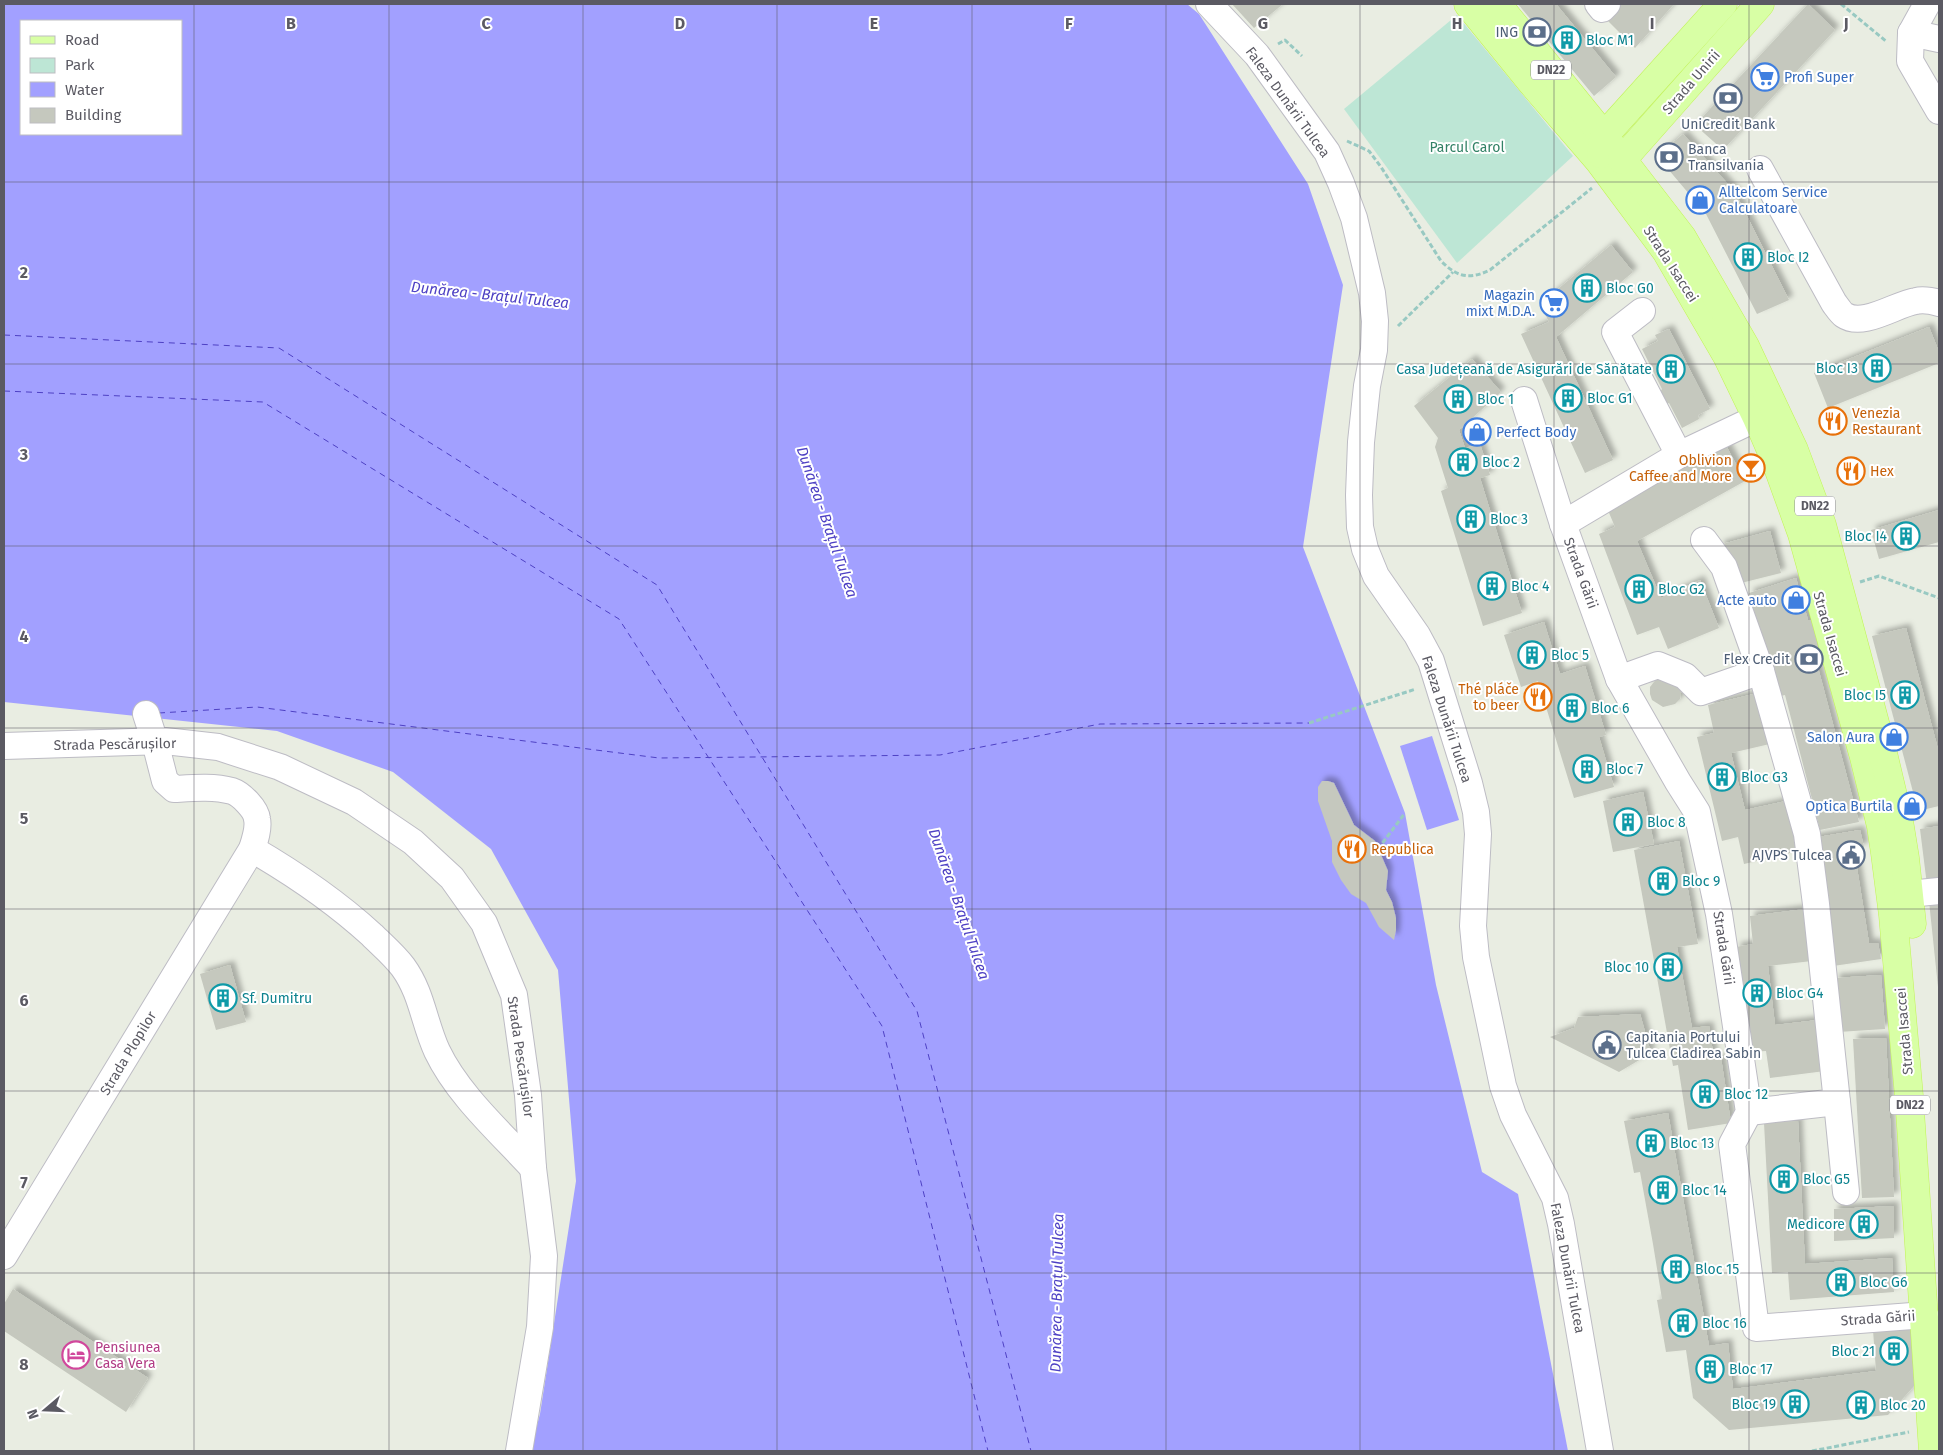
<svg xmlns="http://www.w3.org/2000/svg" width="1943" height="1455" viewBox="0 0 1943 1455" font-family="'Fira Sans',sans-serif">
<style>
.green{fill:#bde6d5}
.water{fill:#a2a0ff;fill-rule:evenodd}
.lines{fill:none;stroke-linecap:round;stroke-linejoin:round}
.ferry{stroke:#4e41c4;stroke-width:1;stroke-dasharray:6 5;stroke-linecap:butt}
.building{fill:#c5c8be;filter:url(#shadow)}
.minor-casing{stroke:#bdbcc4;stroke-width:28}
.major-casing{stroke:#c2f454;stroke-width:29}
.path{stroke:#98c9c2;stroke-width:3;stroke-dasharray:5 2.5;stroke-linecap:butt}
.minor{stroke:#fff;stroke-width:26}
.major{stroke:#d8ffa5;stroke-width:28}
.grid{fill:none;stroke:#5b5a63;stroke-width:1;stroke-opacity:0.55}
.labels{text-anchor:middle;stroke-width:4;stroke-linejoin:round;paint-order:stroke}
.shield{fill:#fff;stroke:#8c8c92;stroke-width:1}
.shield-label{font-size:12px;font-weight:bold;fill:#5b5a63}
.service-label{font-size:14px;fill:#4e5e75;stroke:#fff;text-anchor:end}
.culture-label{font-size:14px;fill:#0d838f;stroke:#fff;text-anchor:start}
.shop-label{font-size:14px;fill:#366cbe;stroke:#fff;text-anchor:end}
.street-label{font-size:14px;fill:#5b5a63;stroke:#fff}
.park-label{font-size:14px;fill:#328266;stroke:#fff}
.food-label{font-size:14px;fill:#c56008;stroke:#fff;text-anchor:start}
.hotel-label{font-size:14px;fill:#b23c85;stroke:#fff;text-anchor:start}
.water-label{font-size:15px;font-style:italic;fill:#4e41c4;stroke:#fff}
.grid-label{font-size:16px;text-anchor:middle;font-weight:bold;fill:#5b5a63;stroke:#fff;stroke-width:4;stroke-linejoin:round;paint-order:stroke}
</style>
<defs>
<filter id="shadow"><feDropShadow dx="4.5" dy="-4.5" stdDeviation="2.5" flood-color="#0004"/></filter>
</defs>
<rect width="100%" height="100%" fill="#e9ede2"/>
<!-- green -->
<polygon class="green" points="1457,15 1573,156 1457,263 1344,109"/>
<!-- water -->
<g class="water">
<path d="M 4,4 L 1187,4 L 1199,14 L 1308,184 L 1343,285 L 1303,547 L 1405,813 L 1436,985 L 1482,1172 L 1518,1194 L 1568,1451 L 530,1451 L 540,1414 L 576,1181 L 558,970 L 491,849 L 393,772 L 277,731 L 4,702 ZM 21,21 L 181,21 L 181,134 L 21,134 Z"/>
<polygon points="1432,736 1459,820 1427,830 1400,746"/>
</g>
<g class="lines">
<!-- ferry -->
<g class="ferry">
<polyline points="4,335 279,348 657,585 917,1011 1031,1451"/>
<polyline points="4,391 263,402 619,619 882,1026 988,1451"/>
<polyline points="159,713 257,707 659,758 940,755 1100,724 1309,723"/>
</g>
</g>
<!-- building -->
<g class="building">
<polygon points="1232,4 1283,4 1254,28"/>
<polygon points="1518,4 1556,4 1616,77 1594,96"/>
<polygon points="1622,4 1674,4 1635,48 1607,20"/>
<polygon points="1808,4 1835,30 1723,150 1695,125"/>
<polygon points="1683,134 1735,192 1789,300 1757,314 1706,214 1657,156"/>
<polygon points="1611,245 1633,272 1556,337 1613,460 1585,473 1521,334 1549,322 1540,304"/>
<polygon points="1929,327 1939,352 1939,363 1828,408 1814,373"/>
<polygon points="1669,329 1710,409 1698,415 1699,419 1682,428 1669,403 1665,405 1659,394 1662,389 1642,349 1658,341 1655,335"/>
<polygon points="1472,359 1501,392 1459,430 1465,448 1480,444 1490,475 1480,478 1522,613 1483,626 1441,491 1448,488 1435,447 1438,438 1414,406"/>
<polygon points="1722,438 1745,481 1637,541 1661,598 1700,580 1719,628 1668,649 1659,627 1637,635 1599,534 1615,527 1607,508"/>
<polygon points="1939,510 1939,542 1879,559 1871,530"/>
<polygon points="1770,531 1781,573 1737,584 1719,545"/>
<polygon points="1796,578 1808,620 1815,620 1824,652 1816,660 1859,822 1820,830 1785,695 1776,697 1749,593"/>
<polygon points="1544,622 1560,674 1585,666 1606,735 1599,737 1614,787 1574,798 1538,681 1521,687 1504,635"/>
<polygon points="1906,628 1939,753 1939,806 1918,811 1872,636"/>
<polygon points="1658,677 1682,687 1680,699 1675,704 1663,707 1652,700 1650,694 1650,687"/>
<polygon points="1762,692 1774,743 1731,753 1745,810 1786,801 1798,851 1744,864 1738,837 1722,841 1697,737 1714,733 1708,705"/>
<polygon points="1322,781 1328,781 1334,783 1354,825 1375,841 1388,871 1386,890 1392,902 1396,918 1396,930 1394,940 1379,927 1366,903 1351,894 1341,880 1332,862 1332,841 1318,801 1318,787"/>
<polygon points="1643,792 1654,844 1613,852 1603,801"/>
<polygon points="1939,826 1939,883 1927,885 1920,829"/>
<polygon points="1860,830 1864,847 1854,849 1869,943 1878,943 1881,959 1833,966 1812,838"/>
<polygon points="1679,841 1698,944 1677,947 1692,1028 1709,1026 1714,1059 1721,1058 1731,1123 1688,1130 1678,1065 1673,1066 1634,850"/>
<polygon points="1939,900 1939,987 1938,987 1929,901"/>
<polygon points="1805,909 1812,961 1768,966 1775,1025 1818,1020 1825,1071 1770,1078 1766,1051 1749,1052 1736,947 1753,944 1750,916"/>
<polygon points="230,965 246,1022 216,1030 200,974"/>
<polygon points="1881,975 1885,1029 1838,1032 1835,978"/>
<polygon points="1640,1014 1651,1053 1619,1072 1550,1037 1574,1028 1578,1017"/>
<polygon points="1886,1038 1894,1197 1862,1198 1853,1039"/>
<polygon points="1668,1113 1709,1346 1728,1343 1733,1389 1876,1371 1873,1330 1912,1327 1914,1386 1888,1415 1729,1430 1693,1398 1686,1350 1666,1352 1657,1300 1662,1299 1653,1244 1640,1172 1634,1173 1624,1121"/>
<polygon points="1798,1121 1805,1264 1892,1258 1894,1292 1790,1300 1788,1272 1772,1273 1764,1123"/>
<polygon points="1894,1206 1894,1238 1834,1241 1834,1209"/>
<polygon points="13,1289 148,1378 126,1412 4,1331 4,1304"/>
</g>
<g class="lines">
<!-- minor casing -->
<g class="minor-casing">
<g id="minor">
<polyline points="1209,4 1257,55 1327,152 1341,183 1354,218 1372,293 1375,321 1374,350 1367,386 1361,442 1359,495 1360,527 1365,549 1376,576 1417,635 1431,661 1469,783 1476,812 1478,834 1473,926 1476,957 1503,1086 1513,1115 1555,1198 1561,1224 1600,1451"/>
<polyline points="1598,4 1602,9 1607,4"/>
<polyline points="1927,4 1911,33 1910,61 1939,111"/>
<polyline points="1911,33 1939,39"/>
<path d="M 1760,169 L 1834,303 C 1837,307 1841,313 1844,315 C 1863,328 1896,304 1916,301 C 1924,299 1932,301 1939,303"/>
<polyline points="1642,311 1615,332 1679,455"/>
<polyline points="1524,400 1563,524 1619,679 1678,782 1697,812 1719,914 1749,1112 1732,1144 1756,1328 1925,1315"/>
<polyline points="1563,524 1679,455 1757,418"/>
<polyline points="1619,679 1658,665 1685,676 1701,692 1761,671 1724,567 1704,540"/>
<polyline points="4,746 165,741 218,747 280,767 354,802 413,842 452,878 484,923 514,995 528,1095 533,1168 544,1256 540,1327 519,1451"/>
<path d="M 252,849 C 295,874 335,901 372,935 C 382,945 394,955 403,967 C 422,993 424,1023 437,1051 C 458,1095 500,1132 533,1168"/>
<polyline points="1909,894 1939,891"/>
<polyline points="1837,1102 1846,1192"/>
<polyline points="1749,1112 1837,1102 1816,904 1807,834 1761,671"/>
<path d="M 4,1256 L 252,849 C 255,840 259,828 257,819 C 256,809 241,794 232,791 C 213,786 192,788 174,789 L 165,781 L 155,742 L 146,714"/>
</g>
</g>
<!-- major casing -->
<g class="major-casing">
<g id="major">
<polyline points="1468,4 1532,83 1599,161 1666,251 1727,356 1757,418 1776,462 1802,534 1864,757 1881,826 1885,853 1893,915 1909,1096 1933,1451"/>
<polyline points="1497,4 1604,136 1682,237 1745,346 1794,450 1822,525 1882,749 1899,821 1905,858 1912,924"/>
<polyline points="1601,154 1604,136 1723,4"/>
<polyline points="1622,160 1760,4"/>
</g>
</g>
<!-- path -->
<g class="path">
<polyline points="1841,4 1887,42"/>
<polyline points="1278,44 1285,40 1302,56"/>
<path d="M 1347,141 L 1369,151 L 1381,167 L 1441,261 C 1457,277 1469,280 1490,270 L 1592,188"/>
<polyline points="1398,326 1453,272"/>
<polyline points="1860,582 1879,576 1939,598"/>
<polyline points="1309,723 1416,689"/>
<polyline points="1378,849 1405,813"/>
<polyline points="1812,1451 1909,1432"/>
</g>
<!-- minor -->
<use href="#minor" class="minor"/>
<!-- major -->
<use href="#major" class="major"/>
</g>
<!-- grid -->
<path class="grid" d="M 194,4 L 194,1451M 389,4 L 389,1451M 583,4 L 583,1451M 777,4 L 777,1451M 972,4 L 972,1451M 1166,4 L 1166,1451M 1360,4 L 1360,1451M 1554,4 L 1554,1451M 1749,4 L 1749,1451M 4,182 L 1939,182M 4,364 L 1939,364M 4,546 L 1939,546M 4,728 L 1939,728M 4,909 L 1939,909M 4,1091 L 1939,1091M 4,1273 L 1939,1273"/>
<!-- icons -->
<defs>
<g id="bank-ring" transform="scale(1.4375)"><circle r="9.5" fill="#fff" stroke="#5c6f8a" stroke-width="1.5"/><path d="M-6-4H6V4H-6ZM0-2.3a2.3 2.3 0 1 0 0 4.6a2.3 2.3 0 1 0 0-4.6Z" fill="#5c6f8a"/></g>
<g id="building-ring" transform="scale(1.4375)"><circle r="9.5" fill="#fff" stroke="#0f9aa8" stroke-width="1.5"/><path d="M-4-6H4V6H1V3H-1V6H-4ZM-2.5-4.3h1.7v1.8h-1.7ZM.8-4.3h1.7v1.8H.8ZM-2.5-1h1.7V.8h-1.7ZM.8-1h1.7V.8H.8Z" fill="#0f9aa8"/></g>
<g id="supermarket-ring" transform="scale(1.4375)"><circle r="9.5" fill="#fff" stroke="#3f7fe0" stroke-width="1.5"/><path d="M-6-5.5h2.5l.6 2H6L4.5 2H-2.5L-4.4-4H-6ZM-1.5 3.2a1.3 1.3 0 1 0 .1 0ZM3 3.2a1.3 1.3 0 1 0 .1 0Z" fill="#3f7fe0"/></g>
<g id="shop-ring" transform="scale(1.4375)"><circle r="9.5" fill="#fff" stroke="#3f7fe0" stroke-width="1.5"/><path d="M-5-2.5h2.3a2.7 3.5 0 0 1 5.4 0H5L5.5 6h-11ZM-1.5-2.5h3a1.5 2.3 0 0 0-3 0Z" fill="#3f7fe0"/></g>
<g id="restaurant-ring" transform="scale(1.4375)"><circle r="9.5" fill="#fff" stroke="#e8710a" stroke-width="1.5"/><path d="M-5-6h1v4h1v-4h1v4h1v-4h1v5L-1.5 .5V6h-2V.5L-5-1ZM5-6V6H3V1.5H1.5Q1.5-4 5-6Z" fill="#e8710a"/></g>
<g id="bar-ring" transform="scale(1.4375)"><circle r="9.5" fill="#fff" stroke="#e8710a" stroke-width="1.5"/><path d="M-6-5H6L.8 .8V4.5H3.5V6h-7V4.5H-.8V.8Z" fill="#e8710a"/></g>
<g id="civic-ring" transform="scale(1.4375)"><circle r="9.5" fill="#fff" stroke="#5c6f8a" stroke-width="1.5"/><path d="M-.6-6.5H3V-4.5H.6V-3L4-1V1h2V6H-6V1h2V-1L-.6-3ZM-1.2 2.5V6h2.4V2.5Z" fill="#5c6f8a"/></g>
<g id="hotel-ring" transform="scale(1.4375)"><circle r="9.5" fill="#fff" stroke="#d1479c" stroke-width="1.5"/><path d="M-6-4.5h1.5V1H6V5H4.5V3h-9V5H-6ZM-4 0a1.8 1.8 0 1 1 3.6 0ZM.5 0V-2.5h3Q6-2.5 6 0Z" fill="#d1479c"/></g>
</defs>
<g fill-rule="evenodd">
<use href="#bank-ring" x="1537" y="32"/>
<use href="#building-ring" x="1567" y="40"/>
<use href="#supermarket-ring" x="1765" y="77"/>
<use href="#bank-ring" x="1728" y="98"/>
<use href="#bank-ring" x="1669" y="157"/>
<use href="#shop-ring" x="1700" y="200"/>
<use href="#building-ring" x="1748" y="257"/>
<use href="#building-ring" x="1587" y="288"/>
<use href="#supermarket-ring" x="1554" y="303"/>
<use href="#building-ring" x="1877" y="368"/>
<use href="#building-ring" x="1671" y="369"/>
<use href="#building-ring" x="1568" y="398"/>
<use href="#building-ring" x="1458" y="399"/>
<use href="#restaurant-ring" x="1833" y="421"/>
<use href="#shop-ring" x="1477" y="432"/>
<use href="#building-ring" x="1463" y="462"/>
<use href="#bar-ring" x="1751" y="468"/>
<use href="#restaurant-ring" x="1851" y="471"/>
<use href="#building-ring" x="1471" y="519"/>
<use href="#building-ring" x="1906" y="536"/>
<use href="#building-ring" x="1492" y="586"/>
<use href="#building-ring" x="1639" y="589"/>
<use href="#shop-ring" x="1796" y="600"/>
<use href="#building-ring" x="1532" y="655"/>
<use href="#bank-ring" x="1809" y="659"/>
<use href="#building-ring" x="1905" y="695"/>
<use href="#restaurant-ring" x="1538" y="697"/>
<use href="#building-ring" x="1572" y="708"/>
<use href="#shop-ring" x="1894" y="737"/>
<use href="#building-ring" x="1587" y="769"/>
<use href="#building-ring" x="1722" y="777"/>
<use href="#shop-ring" x="1912" y="806"/>
<use href="#building-ring" x="1628" y="822"/>
<use href="#restaurant-ring" x="1352" y="849"/>
<use href="#civic-ring" x="1851" y="855"/>
<use href="#building-ring" x="1663" y="881"/>
<use href="#building-ring" x="1668" y="967"/>
<use href="#building-ring" x="1757" y="993"/>
<use href="#building-ring" x="223" y="998"/>
<use href="#civic-ring" x="1607" y="1045"/>
<use href="#building-ring" x="1705" y="1094"/>
<use href="#building-ring" x="1651" y="1143"/>
<use href="#building-ring" x="1784" y="1179"/>
<use href="#building-ring" x="1663" y="1190"/>
<use href="#building-ring" x="1864" y="1224"/>
<use href="#building-ring" x="1676" y="1269"/>
<use href="#building-ring" x="1841" y="1282"/>
<use href="#building-ring" x="1683" y="1323"/>
<use href="#building-ring" x="1894" y="1351"/>
<use href="#hotel-ring" x="76" y="1355"/>
<use href="#building-ring" x="1710" y="1369"/>
<use href="#building-ring" x="1795" y="1404"/>
<use href="#building-ring" x="1861" y="1405"/>
</g>
<g class="labels">
<!-- shield labels -->
<g class="shield">
<rect x="1531" y="60.5" width="40" height="19" rx="4"/>
<rect x="1795" y="496.5" width="40" height="19" rx="4"/>
<rect x="1890" y="1095.5" width="40" height="19" rx="4"/>
</g>
<g class="shield-label">
<text x="1551" y="74">DN22</text>
<text x="1815" y="510">DN22</text>
<text x="1910" y="1109">DN22</text>
</g>
<!-- service labels -->
<g class="service-label">
<text x="1518" y="37">ING</text>
<text x="1728" y="129" text-anchor="middle">UniCredit Bank</text>
<text x="1688" y="154" text-anchor="start">Banca<tspan x="1688" dy="16">Transilvania</tspan></text>
<text x="1790" y="664">Flex Credit</text>
<text x="1832" y="860">AJVPS Tulcea</text>
<text x="1626" y="1042" text-anchor="start">Capitania Portului<tspan x="1626" dy="16">Tulcea Cladirea Sabin</tspan></text>
</g>
<!-- culture labels -->
<g class="culture-label">
<text x="1586" y="45">Bloc M1</text>
<text x="1767" y="262">Bloc I2</text>
<text x="1606" y="293">Bloc G0</text>
<text x="1858" y="373" text-anchor="end">Bloc I3</text>
<text x="1652" y="374" text-anchor="end">Casa Județeană de Asigurări de Sănătate</text>
<text x="1587" y="403">Bloc G1</text>
<text x="1477" y="404">Bloc 1</text>
<text x="1482" y="467">Bloc 2</text>
<text x="1490" y="524">Bloc 3</text>
<text x="1887" y="541" text-anchor="end">Bloc I4</text>
<text x="1511" y="591">Bloc 4</text>
<text x="1658" y="594">Bloc G2</text>
<text x="1551" y="660">Bloc 5</text>
<text x="1886" y="700" text-anchor="end">Bloc I5</text>
<text x="1591" y="713">Bloc 6</text>
<text x="1606" y="774">Bloc 7</text>
<text x="1741" y="782">Bloc G3</text>
<text x="1647" y="827">Bloc 8</text>
<text x="1682" y="886">Bloc 9</text>
<text x="1649" y="972" text-anchor="end">Bloc 10</text>
<text x="1776" y="998">Bloc G4</text>
<text x="242" y="1003">Sf. Dumitru</text>
<text x="1724" y="1099">Bloc 12</text>
<text x="1670" y="1148">Bloc 13</text>
<text x="1803" y="1184">Bloc G5</text>
<text x="1682" y="1195">Bloc 14</text>
<text x="1845" y="1229" text-anchor="end">Medicore</text>
<text x="1695" y="1274">Bloc 15</text>
<text x="1860" y="1287">Bloc G6</text>
<text x="1702" y="1328">Bloc 16</text>
<text x="1875" y="1356" text-anchor="end">Bloc 21</text>
<text x="1729" y="1374">Bloc 17</text>
<text x="1776" y="1409" text-anchor="end">Bloc 19</text>
<text x="1880" y="1410">Bloc 20</text>
</g>
<!-- shop labels -->
<g class="shop-label">
<text x="1784" y="82" text-anchor="start">Profi Super</text>
<text x="1719" y="197" text-anchor="start">Alltelcom Service<tspan x="1719" dy="16">Calculatoare</tspan></text>
<text x="1535" y="300">Magazin<tspan x="1535" dy="16">mixt M.D.A.</tspan></text>
<text x="1496" y="437" text-anchor="start">Perfect Body</text>
<text x="1777" y="605">Acte auto</text>
<text x="1875" y="742">Salon Aura</text>
<text x="1893" y="811">Optica Burtila</text>
</g>
<!-- street labels -->
<g class="street-label">
<text transform="translate(1691 82) rotate(-49)" y="5">Strada Unirii</text>
<text transform="translate(1288 102) rotate(54)" y="5">Faleza Dunării Tulcea</text>
<text transform="translate(1671 264) rotate(57)" y="5">Strada Isaccei</text>
<text transform="translate(1581 573) rotate(70)" y="5">Strada Gării</text>
<text transform="translate(1830 634) rotate(74)" y="5">Strada Isaccei</text>
<text transform="translate(1447 719) rotate(72)" y="5">Faleza Dunării Tulcea</text>
<text transform="translate(115 744) rotate(-1)" y="5">Strada Pescărușilor</text>
<text transform="translate(1724 948) rotate(81)" y="5">Strada Gării</text>
<text transform="translate(1904 1031) rotate(-95)" y="5">Strada Isaccei</text>
<text transform="translate(128 1053) rotate(-59)" y="5">Strada Plopilor</text>
<text transform="translate(521 1057) rotate(82)" y="5">Strada Pescărușilor</text>
<text transform="translate(1568 1268) rotate(79)" y="5">Faleza Dunării Tulcea</text>
<text transform="translate(1878 1318) rotate(-4)" y="5">Strada Gării</text>
</g>
<!-- park labels -->
<g class="park-label">
<text x="1467" y="152">Parcul Carol</text>
</g>
<!-- food labels -->
<g class="food-label">
<text x="1852" y="418">Venezia<tspan x="1852" dy="16">Restaurant</tspan></text>
<text x="1732" y="465" text-anchor="end">Oblivion<tspan x="1732" dy="16">Caffee and More</tspan></text>
<text x="1870" y="476">Hex</text>
<text x="1519" y="694" text-anchor="end">Thé pláče<tspan x="1519" dy="16">to beer</tspan></text>
<text x="1371" y="854">Republica</text>
</g>
<!-- hotel labels -->
<g class="hotel-label">
<text x="95" y="1352">Pensiunea<tspan x="95" dy="16">Casa Vera</tspan></text>
</g>
<!-- water labels -->
<g class="water-label">
<text transform="translate(490 295) rotate(6)" y="5">Dunărea - Brațul Tulcea</text>
<text transform="translate(827 522) rotate(71)" y="5">Dunărea - Brațul Tulcea</text>
<text transform="translate(959 904) rotate(71)" y="5">Dunărea - Brațul Tulcea</text>
<text transform="translate(1057 1293) rotate(-89)" y="5">Dunărea - Brațul Tulcea</text>
</g>
</g>
<g class="grid-label">
<text x="291" y="29">B</text>
<text x="486" y="29">C</text>
<text x="680" y="29">D</text>
<text x="874" y="29">E</text>
<text x="1069" y="29">F</text>
<text x="1263" y="29">G</text>
<text x="1457" y="29">H</text>
<text x="1652" y="29">I</text>
<text x="1846" y="29">J</text>
<text x="24" y="278">2</text>
<text x="24" y="460">3</text>
<text x="24" y="642">4</text>
<text x="24" y="824">5</text>
<text x="24" y="1006">6</text>
<text x="24" y="1188">7</text>
<text x="24" y="1370">8</text>
</g>
<!-- border -->
<rect width="1943" height="1455" fill="none" stroke="#5b5a63" stroke-width="10"/>
<!-- legend -->
<rect x="20" y="20" width="162" height="115" fill="#ffffff" stroke="#bdbdc1"/>
<rect x="30" y="36" width="25" height="8" fill="#d8ffa5" stroke="#bdbdc1"/>
<text x="65" y="45" font-size="15" fill="#5b5a63">Road</text>
<rect x="30" y="58" width="25" height="15" fill="#bde6d5" stroke="#bdbdc1"/>
<text x="65" y="70" font-size="15" fill="#5b5a63">Park</text>
<rect x="30" y="82" width="25" height="15" fill="#a2a0ff" stroke="#bdbdc1"/>
<text x="65" y="95" font-size="15" fill="#5b5a63">Water</text>
<rect x="30" y="108" width="25" height="15" fill="#c5c8be" stroke="#bdbdc1"/>
<text x="65" y="120" font-size="15" fill="#5b5a63">Building</text>
<!-- north arrow -->
<g transform="translate(45 1410) rotate(251)" stroke="#ffffff" stroke-width="4" paint-order="stroke">
<path d="M0-4L9 19L0 12L-9 19Z" fill="#5b5a63"/>
<text y="-8" font-size="14" font-weight="bold" text-anchor="middle" fill="#5b5a63">N</text>
</g>
</svg>
